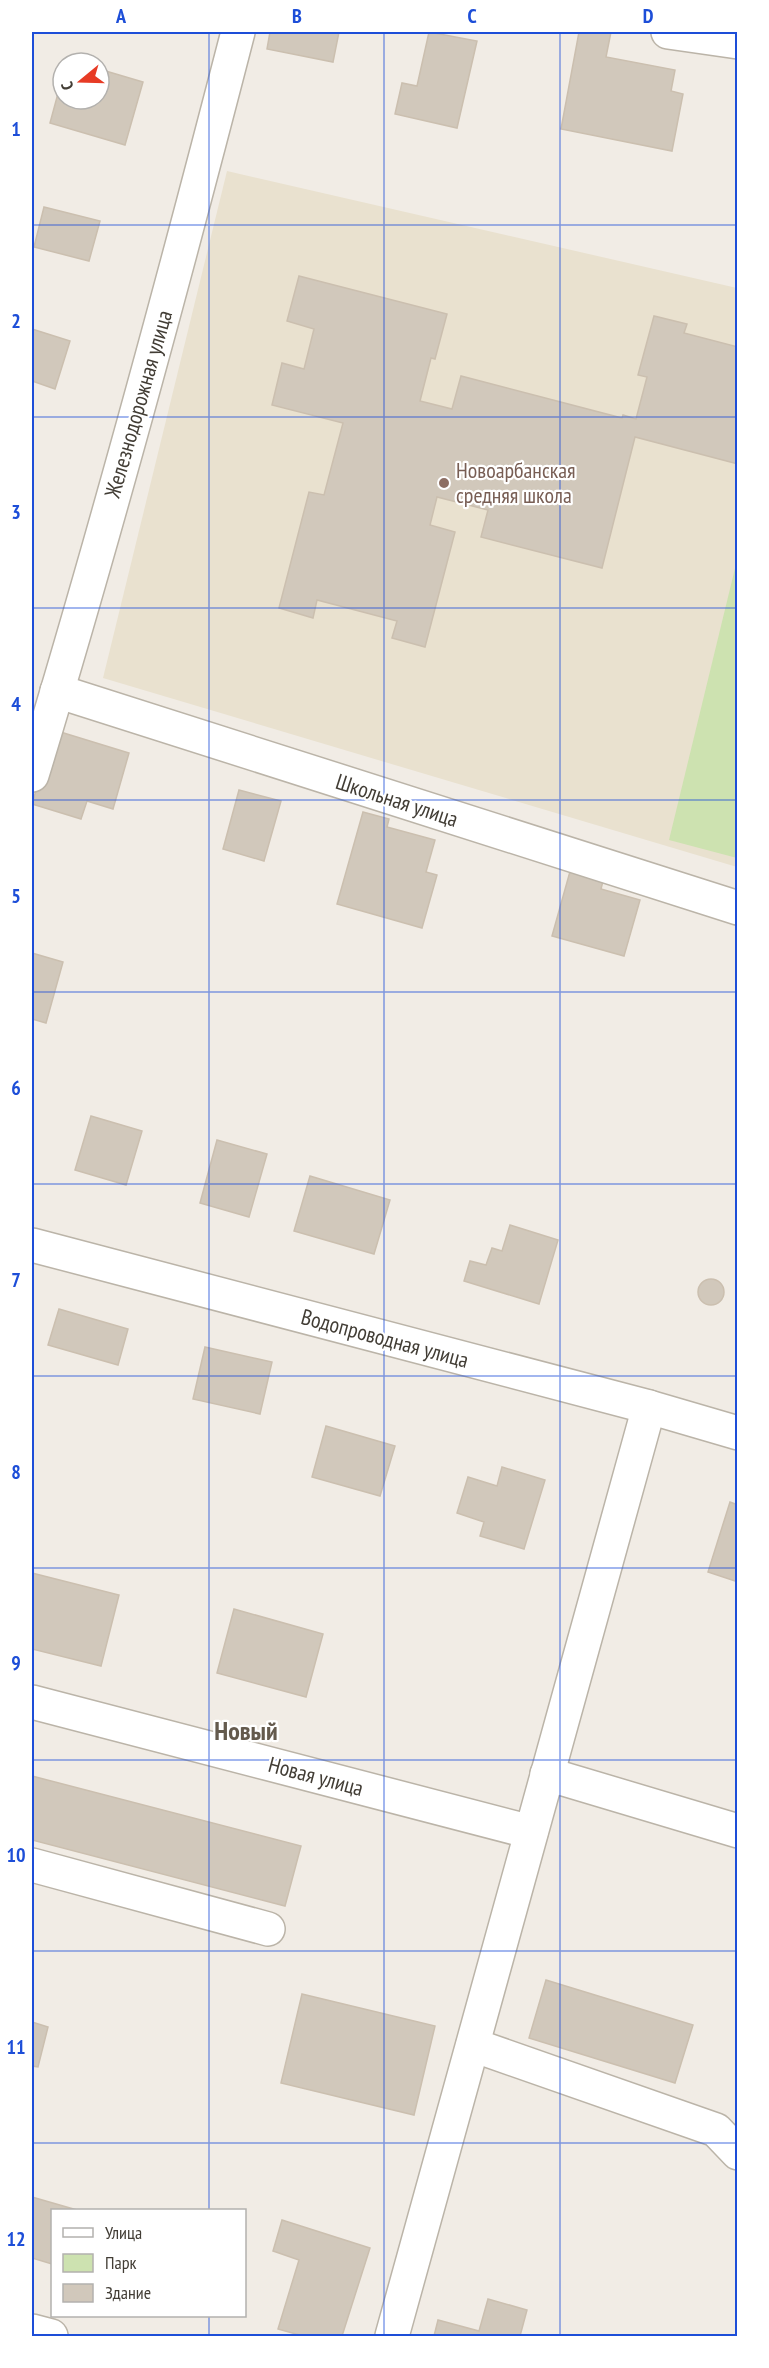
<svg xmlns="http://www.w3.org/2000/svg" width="769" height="2368" viewBox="0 0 769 2368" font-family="'PT Sans Narrow',sans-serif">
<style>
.education{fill:#e9e1cf}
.green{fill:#cde2b0}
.building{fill:#d1c8bb;stroke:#cbbfaf;stroke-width:1.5}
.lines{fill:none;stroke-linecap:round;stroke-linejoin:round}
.minor-casing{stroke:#bbb4a8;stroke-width:36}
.minor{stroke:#fff;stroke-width:33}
.grid{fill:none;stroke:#1d4ed8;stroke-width:1.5;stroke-opacity:0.55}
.education-dot{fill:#8d6e63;stroke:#fff;stroke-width:2}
.labels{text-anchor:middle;stroke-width:4.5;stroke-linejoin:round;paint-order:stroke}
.street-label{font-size:22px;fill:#423d35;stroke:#fff}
.education-label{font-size:22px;fill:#785e54;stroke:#fff;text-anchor:start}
.quarter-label{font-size:26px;font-weight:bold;fill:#645a4d;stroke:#fff}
.neatline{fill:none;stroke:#1d4ed8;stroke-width:2}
.grid-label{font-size:20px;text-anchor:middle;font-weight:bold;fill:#1d4ed8}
</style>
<rect width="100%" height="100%" fill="#f1ece5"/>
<!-- education -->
<polygon class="education" points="227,171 737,288 737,867 103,678"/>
<!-- green -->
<polygon class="green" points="737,560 737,858 669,840"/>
<!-- building -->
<g class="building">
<polygon points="270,32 339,32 333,62 267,49"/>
<polygon points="429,32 477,41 457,128 395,114 402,83 417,86"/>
<polygon points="579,32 611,32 606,57 675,70 671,91 683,94 672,151 561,129"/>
<polygon points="99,69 143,82 125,145 50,123 63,75 63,99 99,99"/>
<polygon points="44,207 100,221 89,261 34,247"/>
<polygon points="299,276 447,314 435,359 431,358 420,401 452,409 461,376 622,418 623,415 636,419 647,377 638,375 654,316 687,324 684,333 738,347 738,464 635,437 602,568 481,537 488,510 437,497 430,525 455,532 425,647 392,638 397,621 317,600 313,618 279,608 309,492 324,495 343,423 272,405 282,363 304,369 314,329 287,321"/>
<polygon points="32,329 70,341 55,389 32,381"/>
<polygon points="54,730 129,753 113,809 87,801 81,819 32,804"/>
<polygon points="239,790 281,801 264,861 223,849"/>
<polygon points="363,812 389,819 387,827 435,840 426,872 437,875 422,928 337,904"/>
<polygon points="571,868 604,877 601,889 640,900 624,956 552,936"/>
<polygon points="32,953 63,962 46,1023 32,1019"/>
<polygon points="91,1116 142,1131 126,1185 75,1170"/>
<polygon points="217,1140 267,1154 249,1217 200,1203"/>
<polygon points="310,1176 390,1200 374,1254 294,1231"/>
<polygon points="510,1225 558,1240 539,1304 464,1281 470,1261 486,1265 492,1248 502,1251"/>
<circle cx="711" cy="1292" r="13"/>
<polygon points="59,1309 128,1329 118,1365 48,1345"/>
<polygon points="205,1347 272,1362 260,1414 193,1399"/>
<polygon points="326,1426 395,1446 380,1496 312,1477"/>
<polygon points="502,1467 545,1480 524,1549 480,1536 484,1522 457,1513 468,1477 497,1486"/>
<polygon points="730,1502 738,1505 738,1582 708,1572"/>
<polygon points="32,1573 119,1595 101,1666 32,1649"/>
<polygon points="234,1609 323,1634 306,1697 217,1673"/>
<polygon points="32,1776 301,1846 285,1906 32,1840"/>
<polygon points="546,1980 693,2025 675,2083 529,2038"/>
<polygon points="302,1994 435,2026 414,2115 281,2083"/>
<polygon points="32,2022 48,2027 38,2067 32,2066"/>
<polygon points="32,2197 77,2210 52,2210 52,2264 32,2258"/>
<polygon points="282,2220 370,2248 342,2336 303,2336 278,2329 299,2260 273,2251"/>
<polygon points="488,2299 527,2310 520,2336 434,2336 438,2320 479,2331"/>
</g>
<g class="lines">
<!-- minor casing -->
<g class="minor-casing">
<g id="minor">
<polyline points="668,32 738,42"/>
<polyline points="57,691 738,908"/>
<path d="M 32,775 C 107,529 174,280 238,32"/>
<polyline points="32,1245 649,1407 738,1433"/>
<polyline points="32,1702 531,1832"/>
<polyline points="547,1774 738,1831"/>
<polyline points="32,1865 268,1929"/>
<polyline points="473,2045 716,2130 738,2153"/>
<polyline points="32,2331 51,2336"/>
<polyline points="392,2336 649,1407"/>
</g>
</g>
<!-- minor -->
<use href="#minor" class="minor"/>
</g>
<!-- grid -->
<path class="grid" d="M 209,32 L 209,2210M 384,32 L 384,2336M 560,32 L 560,2336M 32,225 L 738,225M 32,417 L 738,417M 32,608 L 738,608M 32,800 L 738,800M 32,992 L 738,992M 32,1184 L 738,1184M 32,1376 L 738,1376M 32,1568 L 738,1568M 32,1760 L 738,1760M 32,1951 L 738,1951M 32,2143 L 738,2143M 209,2316 L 209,2336"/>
<!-- markers -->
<circle class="education-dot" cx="444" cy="483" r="6"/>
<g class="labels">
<!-- street labels -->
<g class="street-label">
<text transform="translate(138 404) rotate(-74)" y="8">Железнодорожная улица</text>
<text transform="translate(397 800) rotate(18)" y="8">Школьная улица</text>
<text transform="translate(385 1338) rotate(15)" y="8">Водопроводная улица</text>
<text transform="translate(316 1776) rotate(15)" y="8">Новая улица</text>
</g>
<!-- education labels -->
<g class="education-label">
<text x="456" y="478">Новоарбанская<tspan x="456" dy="25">средняя школа</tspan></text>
</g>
<!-- quarter labels -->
<g class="quarter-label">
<text x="246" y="1740">Новый</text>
</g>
</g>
<!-- border -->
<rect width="769" height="2368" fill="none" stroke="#ffffff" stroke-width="66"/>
<!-- legend -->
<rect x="51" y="2209" width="195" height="108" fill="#ffffff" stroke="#b3b1ae" stroke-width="1.5"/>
<rect x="63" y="2228" width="30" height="9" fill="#ffffff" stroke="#b3b1ae" stroke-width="1.5"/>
<text x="105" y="2239" font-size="18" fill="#423d35">Улица</text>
<rect x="63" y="2254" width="30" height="18" fill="#cde2b0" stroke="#b3b1ae" stroke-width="1.5"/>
<text x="105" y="2269" font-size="18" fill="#423d35">Парк</text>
<rect x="63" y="2284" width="30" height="18" fill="#d1c8bb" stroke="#b3b1ae" stroke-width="1.5"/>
<text x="105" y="2299" font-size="18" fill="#423d35">Здание</text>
<!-- north arrow -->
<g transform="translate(81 81) rotate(251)"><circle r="28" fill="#ffffff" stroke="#b3b1ae" stroke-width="1.5"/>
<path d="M0-4.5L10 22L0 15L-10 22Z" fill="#e73b25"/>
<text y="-9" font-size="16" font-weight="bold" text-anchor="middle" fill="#423d35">С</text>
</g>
<rect x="33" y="33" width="703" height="2302" class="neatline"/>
<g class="grid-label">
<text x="121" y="23">A</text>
<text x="297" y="23">B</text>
<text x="472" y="23">C</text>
<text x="648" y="23">D</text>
<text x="16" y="136">1</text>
<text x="16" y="328">2</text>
<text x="16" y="519">3</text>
<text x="16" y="711">4</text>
<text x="16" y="903">5</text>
<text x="16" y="1095">6</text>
<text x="16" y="1287">7</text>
<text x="16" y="1479">8</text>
<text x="16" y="1670">9</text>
<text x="16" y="1862">10</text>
<text x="16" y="2054">11</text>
<text x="16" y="2246">12</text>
</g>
</svg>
